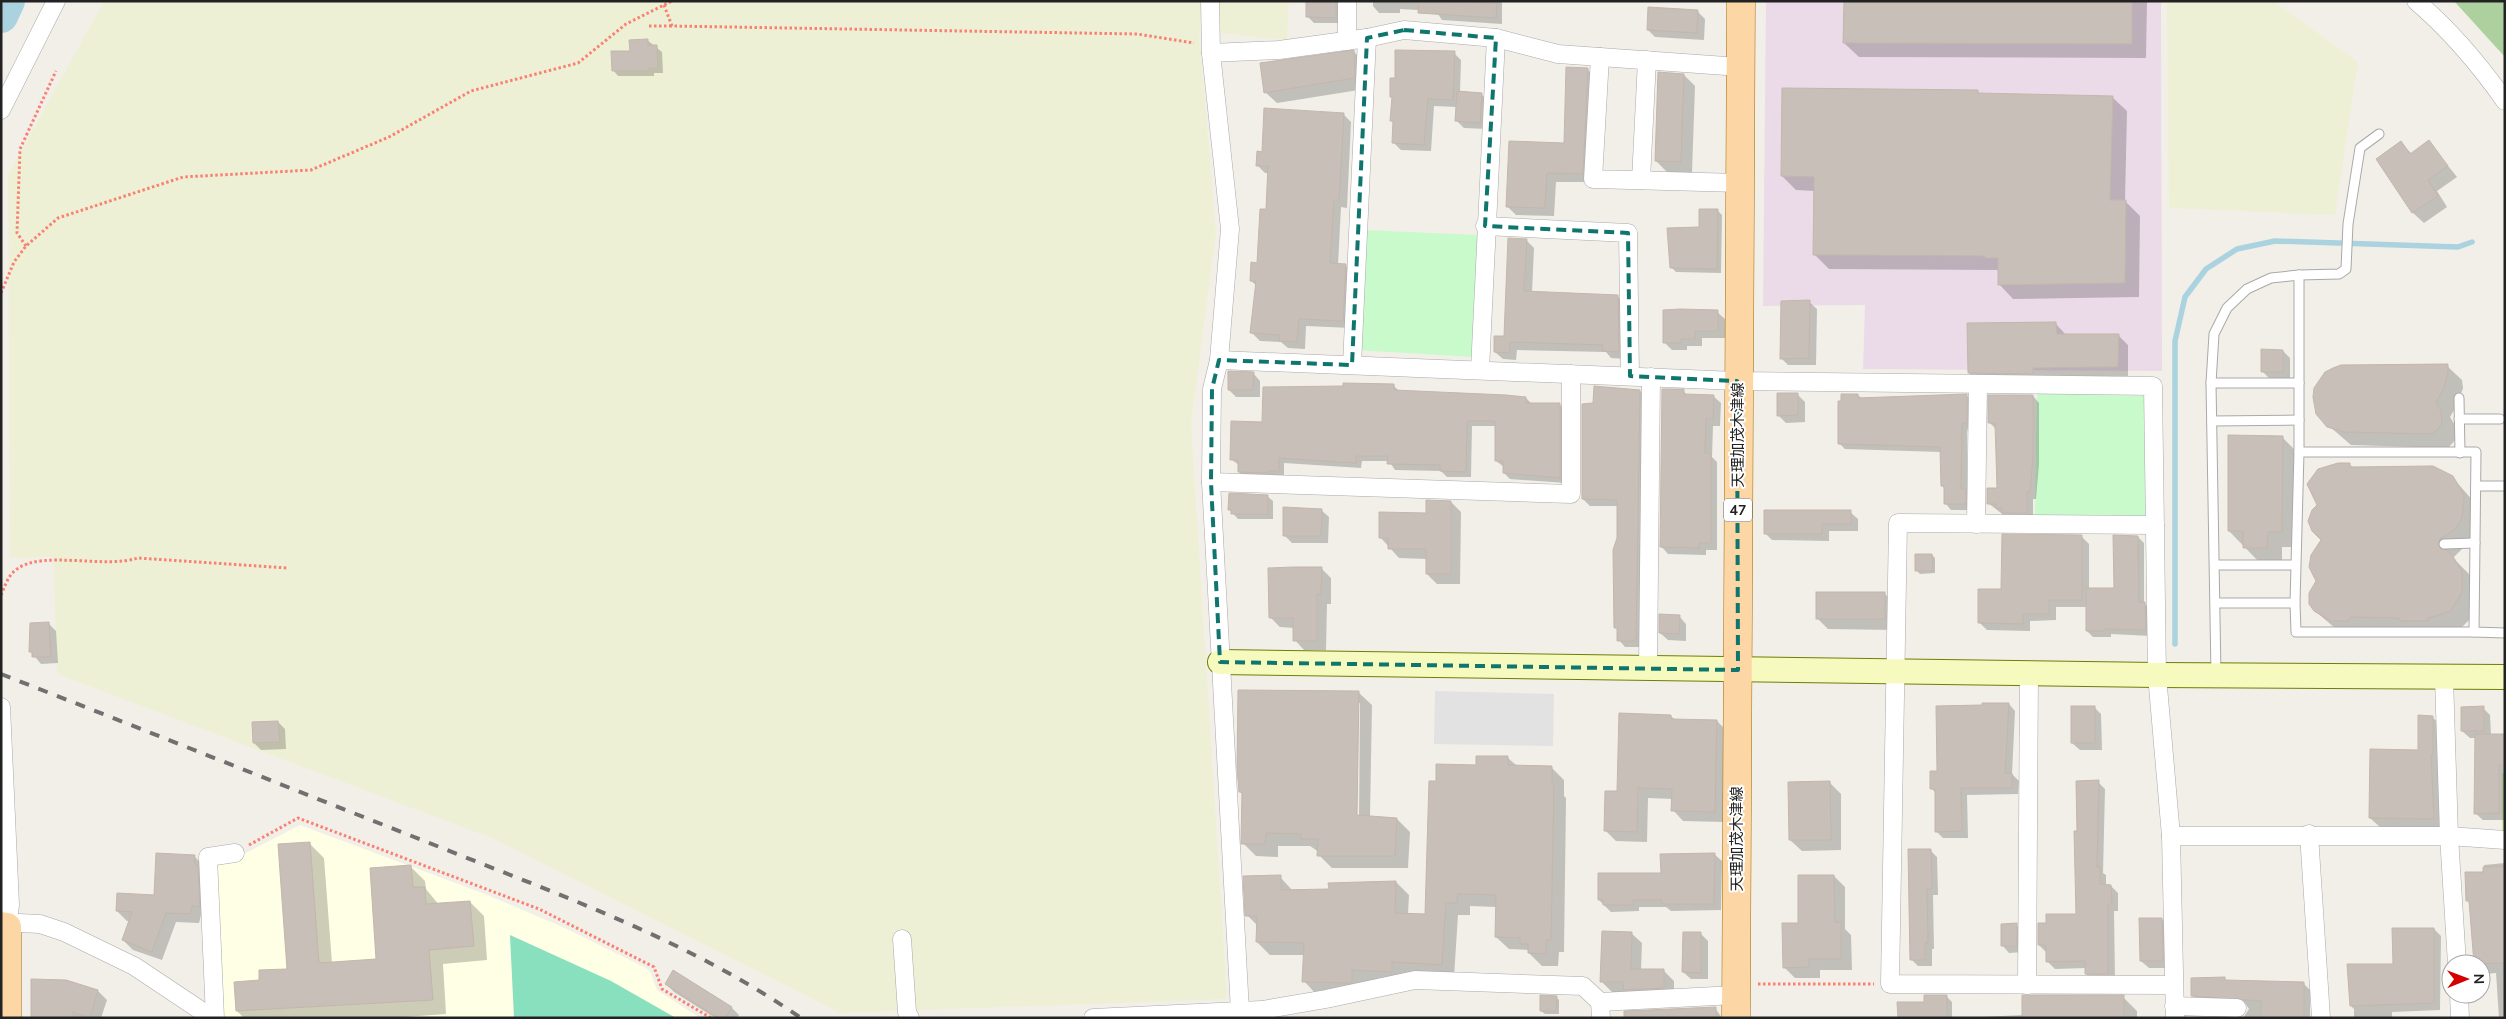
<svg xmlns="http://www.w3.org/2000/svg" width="2506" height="1019" viewBox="0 0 2506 1019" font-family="'Nunito Sans','Noto Sans JP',sans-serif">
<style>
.industrial{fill:#ebdbe8}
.education{fill:#ffffe5}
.farmland{fill:#eef0d5}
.grass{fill:#cdebb0}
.forest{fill:#add19e}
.park{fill:#c8facc}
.pitch{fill:#88e0be}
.parking{fill:#e2e2e2}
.shadow{fill:#0003;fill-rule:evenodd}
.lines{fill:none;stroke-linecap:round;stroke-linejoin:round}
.stream{stroke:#aad3df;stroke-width:5.5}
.river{stroke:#aad3df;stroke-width:34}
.building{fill:#c7bfb8;stroke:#c4b6ab}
.lane-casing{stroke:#a9a9a9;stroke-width:11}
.street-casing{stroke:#a9a9a9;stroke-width:19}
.secondary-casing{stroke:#707d05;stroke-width:26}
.primary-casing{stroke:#a06b00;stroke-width:29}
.path{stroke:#fa8072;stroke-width:3;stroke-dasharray:2.5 2.5;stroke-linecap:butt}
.lane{stroke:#fff;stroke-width:9}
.street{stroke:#fff;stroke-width:18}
.secondary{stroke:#f7fabf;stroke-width:24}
.primary{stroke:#fcd6a4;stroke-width:28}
.rail{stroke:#707070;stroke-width:4;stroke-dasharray:10 10;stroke-linecap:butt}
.marked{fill:none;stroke:#0f766e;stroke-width:4;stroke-dasharray:10 6;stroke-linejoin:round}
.labels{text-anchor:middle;stroke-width:4;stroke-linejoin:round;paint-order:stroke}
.shield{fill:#fff;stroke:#646464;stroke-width:1}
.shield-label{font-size:14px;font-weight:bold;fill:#222}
.street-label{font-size:15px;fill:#222;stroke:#fff}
</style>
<rect width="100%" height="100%" fill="#f2efe9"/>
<!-- industrial -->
<polygon class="industrial" points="1766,1 2161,1 2162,371 1863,369 1865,305 1763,306"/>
<!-- education -->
<polygon class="education" points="300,825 485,894 567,929 646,968 650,971 657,990 700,1018 222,1018 222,976 214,873 224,858 240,856"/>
<!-- farmland -->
<g class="farmland">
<polygon points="104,1 1289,1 1287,40 1199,31 1216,233 1191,423 1227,999 840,1013 494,839 57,674 53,557 10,558 8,175"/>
<polygon points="2167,1 2273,1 2358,62 2335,215 2169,208"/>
</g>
<!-- grass -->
<polygon class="grass" points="2502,773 2505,773 2505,834 2502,833"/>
<!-- forest -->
<polygon class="forest" points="2454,1 2505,1 2505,57"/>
<!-- park -->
<g class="park">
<polygon points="1364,230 1478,235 1472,357 1357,350"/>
<polygon points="2037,393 2145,396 2147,515 2144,516 2035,515"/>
</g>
<!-- pitch -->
<polygon class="pitch" points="510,935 611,981 676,1018 514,1018"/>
<!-- parking -->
<polygon class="parking" points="1435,691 1554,694 1553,746 1434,744"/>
<!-- shadow -->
<g class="shadow">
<polygon points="1308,1 1341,1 1342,23 1314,23 1308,17"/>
<polygon points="1373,1 1502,1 1502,24 1442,20 1436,11 1400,9 1400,13 1379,13 1373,6"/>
<polygon points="1845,1 2147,1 2146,58 1859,57 1844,43"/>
<polygon points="1698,12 1705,19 1704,40 1655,37 1648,30"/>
<polygon points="647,40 662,52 663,73 654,73 654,76 618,76 613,70"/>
<polygon points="1354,52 1365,63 1365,89 1277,103 1265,92"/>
<polygon points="1454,53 1461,60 1460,93 1481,94 1488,101 1487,129 1464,128 1457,121 1457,107 1434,106 1431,151 1401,150 1394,143 1394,124 1392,121 1393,99 1391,97 1396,79"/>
<polygon points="1587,69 1596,78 1591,182 1556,182 1554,216 1516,215 1507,206 1565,144"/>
<polygon points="1684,75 1695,86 1692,173 1667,172 1656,161"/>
<polygon points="1978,92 1980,94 2112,97 2127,111 2125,201 2140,216 2139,297 2013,299 1999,284 1999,270 1829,269 1815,255 1815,191 1796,190 1782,176"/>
<polygon points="1343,114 1351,122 1347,208 1341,207 1338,265 1345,265 1353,273 1351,328 1306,326 1305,349 1288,348 1281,342 1260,341 1252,333 1257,286 1251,281 1258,264 1267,211 1269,173 1265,173 1257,165 1263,153"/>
<polygon points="2429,142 2457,177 2437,191 2447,207 2424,223 2413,213 2377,159 2401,143 2412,154"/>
<polygon points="1717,210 1722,215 1721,273 1676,272 1671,267"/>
<polygon points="1526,240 1534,248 1532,293 1618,297 1626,304 1626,359 1611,358 1606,352 1517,350 1516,360 1503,359 1495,352 1506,338"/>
<polygon points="1809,302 1817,309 1816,365 1788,365 1781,358"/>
<polygon points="1717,312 1725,319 1725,338 1702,338 1702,346 1687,346 1687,350 1672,350 1665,343"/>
<polygon points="2056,324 2066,335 2118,335 2128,345 2128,376 2043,377 1979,383 1969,373"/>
<polygon points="2283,351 2290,358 2290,379 2270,379 2262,371"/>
<polygon points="2447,366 2462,380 2463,388 2457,405 2450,417 2456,427 2456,439 2448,448 2351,445 2322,420"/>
<polygon points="1253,373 1260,381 1260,397 1236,397 1229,390"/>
<polygon points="1394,386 1399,391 1526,398 1532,404 1560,405 1566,410 1566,483 1510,479 1504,473 1504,467 1496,461 1497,426 1472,426 1471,477 1447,477 1441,471 1395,470 1389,461 1362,461 1361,468 1284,463 1284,477 1245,478 1239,472 1239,465 1232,460 1263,423"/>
<polygon points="1640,391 1646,397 1642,647 1625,647 1619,640 1619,630 1616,627 1618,506 1590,506 1583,499 1594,404"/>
<polygon points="1683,391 1688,396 1713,396 1721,403 1720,426 1713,426 1712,457 1717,462 1717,550 1706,550 1706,555 1668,554 1661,546"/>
<polygon points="1797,394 1805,402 1805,422 1786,423 1778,415"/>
<polygon points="1858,395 1862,399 1967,396 1973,402 1972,428 1968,428 1967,432 1967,491 1971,496 1971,510 1951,510 1946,504 1946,490 1942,486 1941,452 1845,449 1839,443"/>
<polygon points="2033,396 2039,403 2039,464 2036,499 2033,499 2033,520 2010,520 1988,503 1998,490 1996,429 1989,422"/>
<polygon points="2282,437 2297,452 2297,547 2282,547 2282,562 2259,562 2229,531"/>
<polygon points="2350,465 2354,468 2452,477 2475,503 2475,536 2453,558 2469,574 2477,588 2474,615 2461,628 2342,634 2315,611 2323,540"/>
<polygon points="1267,496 1273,501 1273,519 1238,519 1230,510"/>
<polygon points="1451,502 1461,512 1460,584 1437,584 1427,574 1427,559 1399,558 1380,537"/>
<polygon points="1321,510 1329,517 1328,543 1292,543 1284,535"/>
<polygon points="1850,512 1858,519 1858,531 1829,531 1829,541 1772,540 1765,533"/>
<polygon points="2081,536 2089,544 2089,590 2115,589 2138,537 2144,543 2144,603 2151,610 2151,636 2111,634 2111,637 2093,637 2087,631 2087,607 2056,607 2056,620 2030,621 2030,631 1987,630 1980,623 2002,590"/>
<polygon points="1932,555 1935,558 1935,573 1920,574 1916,570"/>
<polygon points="1321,568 1331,578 1331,604 1327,604 1326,650 1304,650 1295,640 1295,628 1280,627 1270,617"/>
<polygon points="1884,593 1896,605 1895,630 1828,629 1817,618"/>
<polygon points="1679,616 1686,624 1686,641 1668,640 1660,633"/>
<polygon points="48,623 56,631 58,663 41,664 31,652"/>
<path d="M 1358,692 L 1372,705 L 1370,817 L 1397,819 L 1410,832 L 1408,868 L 1332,868 L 1319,855 L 1319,852 L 1310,846 L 1278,846 L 1278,857 L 1256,856 L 1243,843 L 1244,795 L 1240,792 ZM 1358,703 L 1360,703 L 1359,822 L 1356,822 Z"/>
<polygon points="2009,704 2015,711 2012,774 2019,781 2018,794 1967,795 1968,838 1943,838 1936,831 1936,793 1931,788 1939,772"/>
<polygon points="2094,707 2101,714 2102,750 2080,750 2072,743"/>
<polygon points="2483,708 2490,715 2491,735 2505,736 2505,820 2483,820 2475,813 2476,738 2470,738 2462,731"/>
<polygon points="1671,716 1675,720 1717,721 1728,732 1725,822 1683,821 1673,810 1673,799 1648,798 1647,842 1616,841 1605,830 1618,792"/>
<polygon points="2433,718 2443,727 2443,828 2380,827 2370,818 2419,751"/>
<polygon points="278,722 285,729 286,749 261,750 254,743"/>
<polygon points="1508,758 1517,766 1551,767 1564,780 1564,796 1566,798 1564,952 1559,952 1558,966 1542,966 1529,953 1529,950 1509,949 1496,937 1497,907 1470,906 1470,915 1458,915 1454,977 1316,994 1304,981 1305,955 1270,955 1257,942 1258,926 1247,915 1280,877 1293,891 1330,890 1396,882 1409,895 1408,914 1426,915 1437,782"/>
<polygon points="1829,782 1841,794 1841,850 1802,851 1790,840"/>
<polygon points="2098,782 2105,789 2103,873 2106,875 2106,886 2111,886 2118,893 2118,911 2114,911 2115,981 2093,981 2086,974 2086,968 2055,969 2047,961 2046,952 2039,945 2047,924 2078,915 2078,832"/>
<polygon points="309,843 324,858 332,963 377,960 411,867 425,881 426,889 439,905 470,902 484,916 487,960 443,964 446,1014 391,1018 244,1018 237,1011 261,981 288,970"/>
<polygon points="1930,850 1937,857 1938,895 1933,895 1934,949 1932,949 1932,966 1918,966 1911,959"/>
<polygon points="1714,854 1722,861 1721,910 1671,911 1666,907 1639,907 1639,911 1611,912 1599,900"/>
<polygon points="194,856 204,866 209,916 201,915 199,923 176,922 162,960 133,950 123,940 130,921 127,921 117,911 155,896"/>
<polygon points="2505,863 2505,1018 2499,1018 2496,973 2485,974 2481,970 2481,964 2475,964 2471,904 2468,901 2484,873 2484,865"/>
<polygon points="1834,876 1845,887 1845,929 1851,935 1852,970 1820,970 1820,978 1795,978 1784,967 1800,924"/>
<polygon points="2162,919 2169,927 2170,968 2149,968 2141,961"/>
<polygon points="2016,925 2024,932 2023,952 2009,953 2002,945"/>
<polygon points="2434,929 2441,936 2440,1010 2392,1012 2392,1018 2354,1018 2354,1009 2351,1006"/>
<polygon points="1631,933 1642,943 1641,970 1663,970 1674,981 1674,998 1612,992 1601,981"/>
<polygon points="1701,934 1708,941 1708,979 1691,979 1683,972"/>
<polygon points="673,972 732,1008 739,1015 737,1018 715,1018 674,992 666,984"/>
<polygon points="2224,978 2227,981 2303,983 2310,990 2310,1018 2243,1018 2249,1009 2245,1003 2199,1002 2192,995"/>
<polygon points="66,981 98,991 107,1000 101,1018 32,1018"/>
<polygon points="1946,996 1952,1002 1952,1018 1899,1018 1926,1003"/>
<polygon points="1556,997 1559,1000 1559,1014 1545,1014 1541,1011"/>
<polygon points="2123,997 2137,1011 2137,1018 1959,1018 2023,1015"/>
<polygon points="1715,1008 1722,1018 1625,1018"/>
</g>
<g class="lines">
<!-- stream -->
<polyline class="stream" points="2175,644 2175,341 2185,297 2206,269 2237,249 2275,241 2458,247 2472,242"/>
<!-- river -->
<polyline class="river" points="1,16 8,1"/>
</g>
<!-- building -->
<g class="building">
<polygon points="1306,1 1336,1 1336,18 1306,17"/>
<polygon points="1419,1 1497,3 1496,18 1418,13"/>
<polygon points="1844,1 2132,1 2132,44 1843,43"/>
<polygon points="1648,7 1698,10 1697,33 1647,30"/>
<polygon points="648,39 648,45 657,45 658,68 649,68 649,71 612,71 611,51 630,51 629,40"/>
<polygon points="1354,50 1355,78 1264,93 1260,63"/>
<polygon points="1395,50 1455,51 1453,100 1428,99 1424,145 1392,143 1393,121 1390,121 1392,97 1390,97 1390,78 1395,78"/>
<polygon points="1566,67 1588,68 1583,174 1547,173 1545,208 1506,207 1509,141 1564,143"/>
<polygon points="1658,72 1684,74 1681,162 1655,161"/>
<polygon points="1782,88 1978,90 1978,93 2113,96 2110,200 2126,200 2125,283 1998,285 1998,258 1985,258 1985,256 1813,255 1814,177 1781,176"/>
<polygon points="1457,91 1482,93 1480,123 1455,121"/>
<polygon points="1264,108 1344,113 1339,200 1334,200 1330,263 1346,264 1343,321 1299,319 1297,342 1279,341 1279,335 1250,333 1256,281 1250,281 1251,262 1257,263 1260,209 1266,209 1268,166 1256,166 1257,151 1262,152"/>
<polygon points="2429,140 2448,166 2428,180 2438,196 2412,213 2376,159 2401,141 2410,154"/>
<polygon points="1699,209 1718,209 1717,269 1670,268 1667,228 1699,227"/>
<polygon points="1508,238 1527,239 1524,291 1618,295 1619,352 1602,351 1603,345 1510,342 1509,353 1494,352 1494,336 1504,336"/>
<polygon points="1810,300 1809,358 1780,359 1781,301"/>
<polygon points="1680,309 1718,310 1718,331 1695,331 1695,339 1681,339 1681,343 1663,343 1663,310"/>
<polygon points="2056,322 2057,334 2119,334 2118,367 2033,368 2033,374 1968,373 1967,323"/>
<polygon points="2261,349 2283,350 2283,372 2261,372"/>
<polygon points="2448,364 2448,373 2443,390 2436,402 2441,411 2442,424 2433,434 2344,432 2327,427 2316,414 2313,397 2314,388 2325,372 2333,368 2341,365"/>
<polygon points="1228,371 1254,372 1253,390 1228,390"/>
<polygon points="1343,383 1394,384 1394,390 1506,395 1526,397 1526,403 1560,403 1560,478 1503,473 1503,461 1495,461 1495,421 1467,421 1466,472 1440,471 1440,465 1387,464 1388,456 1356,456 1356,463 1279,458 1279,471 1268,471 1268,473 1238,472 1238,460 1230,460 1231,421 1262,422 1263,387 1343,386"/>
<polygon points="1594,386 1640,390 1636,641 1617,641 1617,628 1614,628 1613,550 1617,538 1617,500 1582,499 1582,404 1593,403"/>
<polygon points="1662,389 1684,389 1684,394 1714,395 1713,419 1706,419 1705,453 1711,453 1711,543 1699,543 1699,548 1660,547"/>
<polygon points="1777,393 1798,393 1798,415 1777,416"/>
<polygon points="1841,394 1858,394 1858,398 1967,394 1967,423 1962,423 1962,425 1961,489 1966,489 1966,504 1944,504 1944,486 1941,486 1940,447 1838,444 1838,401 1841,401"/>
<polygon points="1988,395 2033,395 2033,457 2030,492 2027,492 2027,513 2002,513 2002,508 1996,508 1996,504 1987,504 1987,488 1997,488 1995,423 1988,423"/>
<polygon points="2228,435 2283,436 2282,532 2268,532 2267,548 2243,548 2243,531 2228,531"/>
<polygon points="2338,463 2350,463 2350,467 2433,466 2453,476 2464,495 2463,512 2461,521 2454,530 2440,539 2438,544 2441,549 2447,550 2454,558 2462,572 2462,591 2451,611 2428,618 2428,621 2400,621 2399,618 2350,617 2349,621 2331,621 2314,611 2309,604 2309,593 2316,581 2309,567 2311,555 2321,540 2312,531 2308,521 2312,510 2317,505 2307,484 2318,469"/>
<polygon points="1229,493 1268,495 1268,514 1231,514 1231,510 1228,510"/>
<polygon points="1426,500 1451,501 1451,574 1426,574 1426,549 1388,549 1388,538 1379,538 1379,512 1426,513"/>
<polygon points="1283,507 1322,509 1321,536 1283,536"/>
<polygon points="1764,510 1851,510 1851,524 1822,524 1822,534 1764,534"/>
<polygon points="2002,534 2082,535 2082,600 2049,600 2049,614 2023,614 2023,624 1978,623 1978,589 2001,589"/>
<polygon points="2113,535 2138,536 2139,602 2145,602 2146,630 2105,629 2105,631 2086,631 2086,588 2114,588"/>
<polygon points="1915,554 1932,554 1933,571 1915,571"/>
<polygon points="1294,567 1322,567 1321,594 1317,594 1317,641 1293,641 1293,618 1269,618 1268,568"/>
<rect x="1816" y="592" width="69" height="27"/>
<polygon points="1659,614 1680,615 1679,634 1659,633"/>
<polygon points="49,622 51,657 32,657 32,652 29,652 30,623"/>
<polygon points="1238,690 1359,691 1357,815 1397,818 1395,856 1317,856 1318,839 1301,839 1301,834 1266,833 1265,844 1241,844 1242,792 1239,792 1237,767"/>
<polygon points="1982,703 2009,703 2005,773 2012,773 2012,788 1961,788 1962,831 1935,832 1935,789 1930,789 1930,771 1937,771 1936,706 1982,705"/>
<rect x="2071" y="706" width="24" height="37"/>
<polygon points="2484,706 2484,731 2461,731 2461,707"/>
<polygon points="1619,713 1671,715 1671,719 1717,720 1715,812 1671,811 1672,789 1638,788 1637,832 1604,831 1605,791 1617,791"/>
<polygon points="2418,715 2433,716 2433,755 2431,755 2434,819 2369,818 2370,749 2418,750"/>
<polygon points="278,721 280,742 253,743 252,722"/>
<polygon points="2475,734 2505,734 2505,765 2499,765 2499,813 2474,814"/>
<polygon points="1476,756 1508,756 1508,765 1552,766 1552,784 1554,784 1551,940 1546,940 1546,954 1528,953 1528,944 1520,944 1520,938 1495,937 1496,895 1458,894 1457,903 1446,903 1442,965 1392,962 1392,972 1352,970 1352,983 1349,983 1302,982 1304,943 1256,942 1257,916 1245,916 1243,876 1281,875 1281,890 1329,889 1328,883 1396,881 1395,913 1425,914 1429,781 1436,781 1436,764 1476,765"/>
<polygon points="2099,780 2097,867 2100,867 2100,884 2111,885 2112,904 2108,904 2108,974 2085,974 2085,961 2046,962 2046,945 2038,945 2038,923 2046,923 2046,914 2076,914 2074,831 2077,831 2076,781"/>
<polygon points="1830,781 1831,840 1789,840 1788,782"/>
<polygon points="310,842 319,963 376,959 370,868 411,865 413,887 425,887 426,904 470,901 474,946 429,950 433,1000 236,1011 234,982 259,980 259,970 287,969 278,844"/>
<polygon points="1908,849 1931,849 1932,889 1927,889 1928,943 1925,943 1925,960 1910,960"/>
<polygon points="156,853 195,855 194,863 198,866 200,907 192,906 190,914 166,913 152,952 122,940 132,912 116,911 117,893 154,895"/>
<polygon points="1715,853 1714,904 1662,904 1662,900 1633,900 1633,905 1603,905 1603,900 1598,900 1598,873 1661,873 1660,854"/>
<polygon points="2505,866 2505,963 2474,964 2469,901 2466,901 2465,872 2483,872 2483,867"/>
<polygon points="1798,875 1834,875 1835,922 1841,922 1841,959 1809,959 1809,967 1783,968 1782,923 1798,923"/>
<polygon points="2139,918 2162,918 2163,961 2140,961"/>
<polygon points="2017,923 2017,946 2001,946 2001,924"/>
<polygon points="2392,928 2434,928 2434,1003 2350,1006 2347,964 2393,964"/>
<polygon points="1602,931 1632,932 1631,969 1664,969 1664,988 1623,990 1623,982 1600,982"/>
<polygon points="1683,932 1701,932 1701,973 1682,972"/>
<polygon points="673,970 732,1007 725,1018 718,1018 665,984"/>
<polygon points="2225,977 2225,980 2304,982 2304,1018 2261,1018 2261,1001 2191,996 2191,978"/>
<polygon points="31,979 66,980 98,990 90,1018 73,1012 73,1018 31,1018"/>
<polygon points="1540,995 1557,996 1556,1011 1540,1011"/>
<polygon points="1924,995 1947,995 1947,1018 1898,1018 1897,1002 1924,1002"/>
<rect x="2022" y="995" width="102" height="23"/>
<polygon points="1716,1007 1716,1018 1624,1018 1624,1011"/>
</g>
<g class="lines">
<!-- lane casing -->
<g class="lane-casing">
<g id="lane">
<polyline points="2299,275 2339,274 2346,269 2348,224 2360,148 2379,134"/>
<polyline points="2211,383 2299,383"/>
<polyline points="2459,398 2460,453"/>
<polyline points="2459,419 2500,419"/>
<polyline points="2212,421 2299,420"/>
<polyline points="2476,486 2505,486"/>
<polyline points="2444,544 2475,543"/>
<polyline points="2216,565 2295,565"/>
<polyline points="2216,603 2295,603 2299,452 2299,275 2271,278 2247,289 2227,308 2214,334 2211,383 2216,675"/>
<polyline points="2295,603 2296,632 2474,632 2476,452 2299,452"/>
<polyline points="2474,632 2505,633"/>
</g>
</g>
<!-- street casing -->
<g class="street-casing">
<g id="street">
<path d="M 2416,1 C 2451,31 2479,64 2505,101"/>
<polyline points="1347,41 1347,1"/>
<polyline points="1211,53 1279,50 1367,38 1404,30 1496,38 1558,54 1740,67"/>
<polyline points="1600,57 1593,179 1739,183"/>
<polyline points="1,110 56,1"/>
<polyline points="1641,180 1647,60"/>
<polyline points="1485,226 1628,233 1630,376"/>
<polyline points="1219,360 1737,381 2153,386 2157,675 2171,836 2175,1018"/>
<polyline points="1352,365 1367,38"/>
<polyline points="1480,370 1496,38"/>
<polyline points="1211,482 1571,494 1571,374"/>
<polyline points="1976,524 1978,384"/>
<polyline points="2155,525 1898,523 1890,984 2173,985"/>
<polyline points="1648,668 1651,377"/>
<polyline points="2444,677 2449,836 2457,964"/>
<polyline points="1,707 10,905 7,927 19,923 40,924 64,932 134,966 212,1018"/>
<polyline points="2309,834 2321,1018"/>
<polyline points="2171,836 2449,836 2505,840"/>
<polyline points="902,939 907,1012 910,1018"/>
<polyline points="2027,985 2029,673"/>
<polyline points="2459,994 2460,1018"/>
<polyline points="1600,1002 1601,1018"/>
<polyline points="2174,1006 2237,1008"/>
<polyline points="215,1018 208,857 235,853"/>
<polyline points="1093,1018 1240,1011 1211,482 1212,389 1219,360 1230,229 1211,53 1210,1"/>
<polyline points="1240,1018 1240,1011 1262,1010 1326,999 1415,980 1583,986 1600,1002 1735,995"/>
</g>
</g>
<!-- secondary casing -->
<g class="secondary-casing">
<polyline id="secondary" points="1220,662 2157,675 2505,677"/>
</g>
<!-- primary casing -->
<g class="primary-casing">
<g id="primary">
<polyline points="1,926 7,927 7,1018"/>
<polyline points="1736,1018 1741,1"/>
</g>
</g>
<!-- path -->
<g class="path">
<polyline points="664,5 672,26 1137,34 1194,43"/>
<polyline points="649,26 672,26"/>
<polyline points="26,246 17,233 20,149 56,71"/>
<polyline points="1,293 14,262 26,246 58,218 183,177 311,170 389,137 471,91 578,63 626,24 672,1"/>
<path d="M 1,595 C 5,586 8,575 17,569 C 43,550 104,569 138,558 L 288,568"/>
<polyline points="249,845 298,818 539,909 654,967 662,989 711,1018"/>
<polyline points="1758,984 1874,984"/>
</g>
<!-- lane -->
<use href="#lane" class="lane"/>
<!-- street -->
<use href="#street" class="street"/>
<!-- secondary -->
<use href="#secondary" class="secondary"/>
<!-- primary -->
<use href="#primary" class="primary"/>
<!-- rail -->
<path class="rail" d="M 1,674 C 147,731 292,789 437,846 C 562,896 690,941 801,1018"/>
</g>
<!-- marked area -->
<path class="marked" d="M 1404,30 L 1496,38 L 1485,226 L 1628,233 L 1630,376 L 1737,381 L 1738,670 L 1220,662 L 1211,482 L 1212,389 L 1219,360 L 1352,365 L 1367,38 Z"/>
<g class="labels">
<!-- shield labels -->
<rect class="shield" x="1724" y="498.5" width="28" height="23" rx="4"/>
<g class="shield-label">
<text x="1738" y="515">47</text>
</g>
<!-- street labels -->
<g class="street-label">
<text transform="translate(1738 435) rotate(-90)" y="5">天理加茂木津線</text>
<text transform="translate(1737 839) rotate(-90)" y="5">天理加茂木津線</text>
</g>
</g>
<!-- border -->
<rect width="2506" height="1019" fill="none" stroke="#222222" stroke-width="5"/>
<!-- north arrow -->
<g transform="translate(2466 979) rotate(89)"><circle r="24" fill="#ffffff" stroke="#a7a7a7"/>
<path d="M0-4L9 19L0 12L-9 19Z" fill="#d40000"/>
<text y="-8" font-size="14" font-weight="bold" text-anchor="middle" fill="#222222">N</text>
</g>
</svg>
